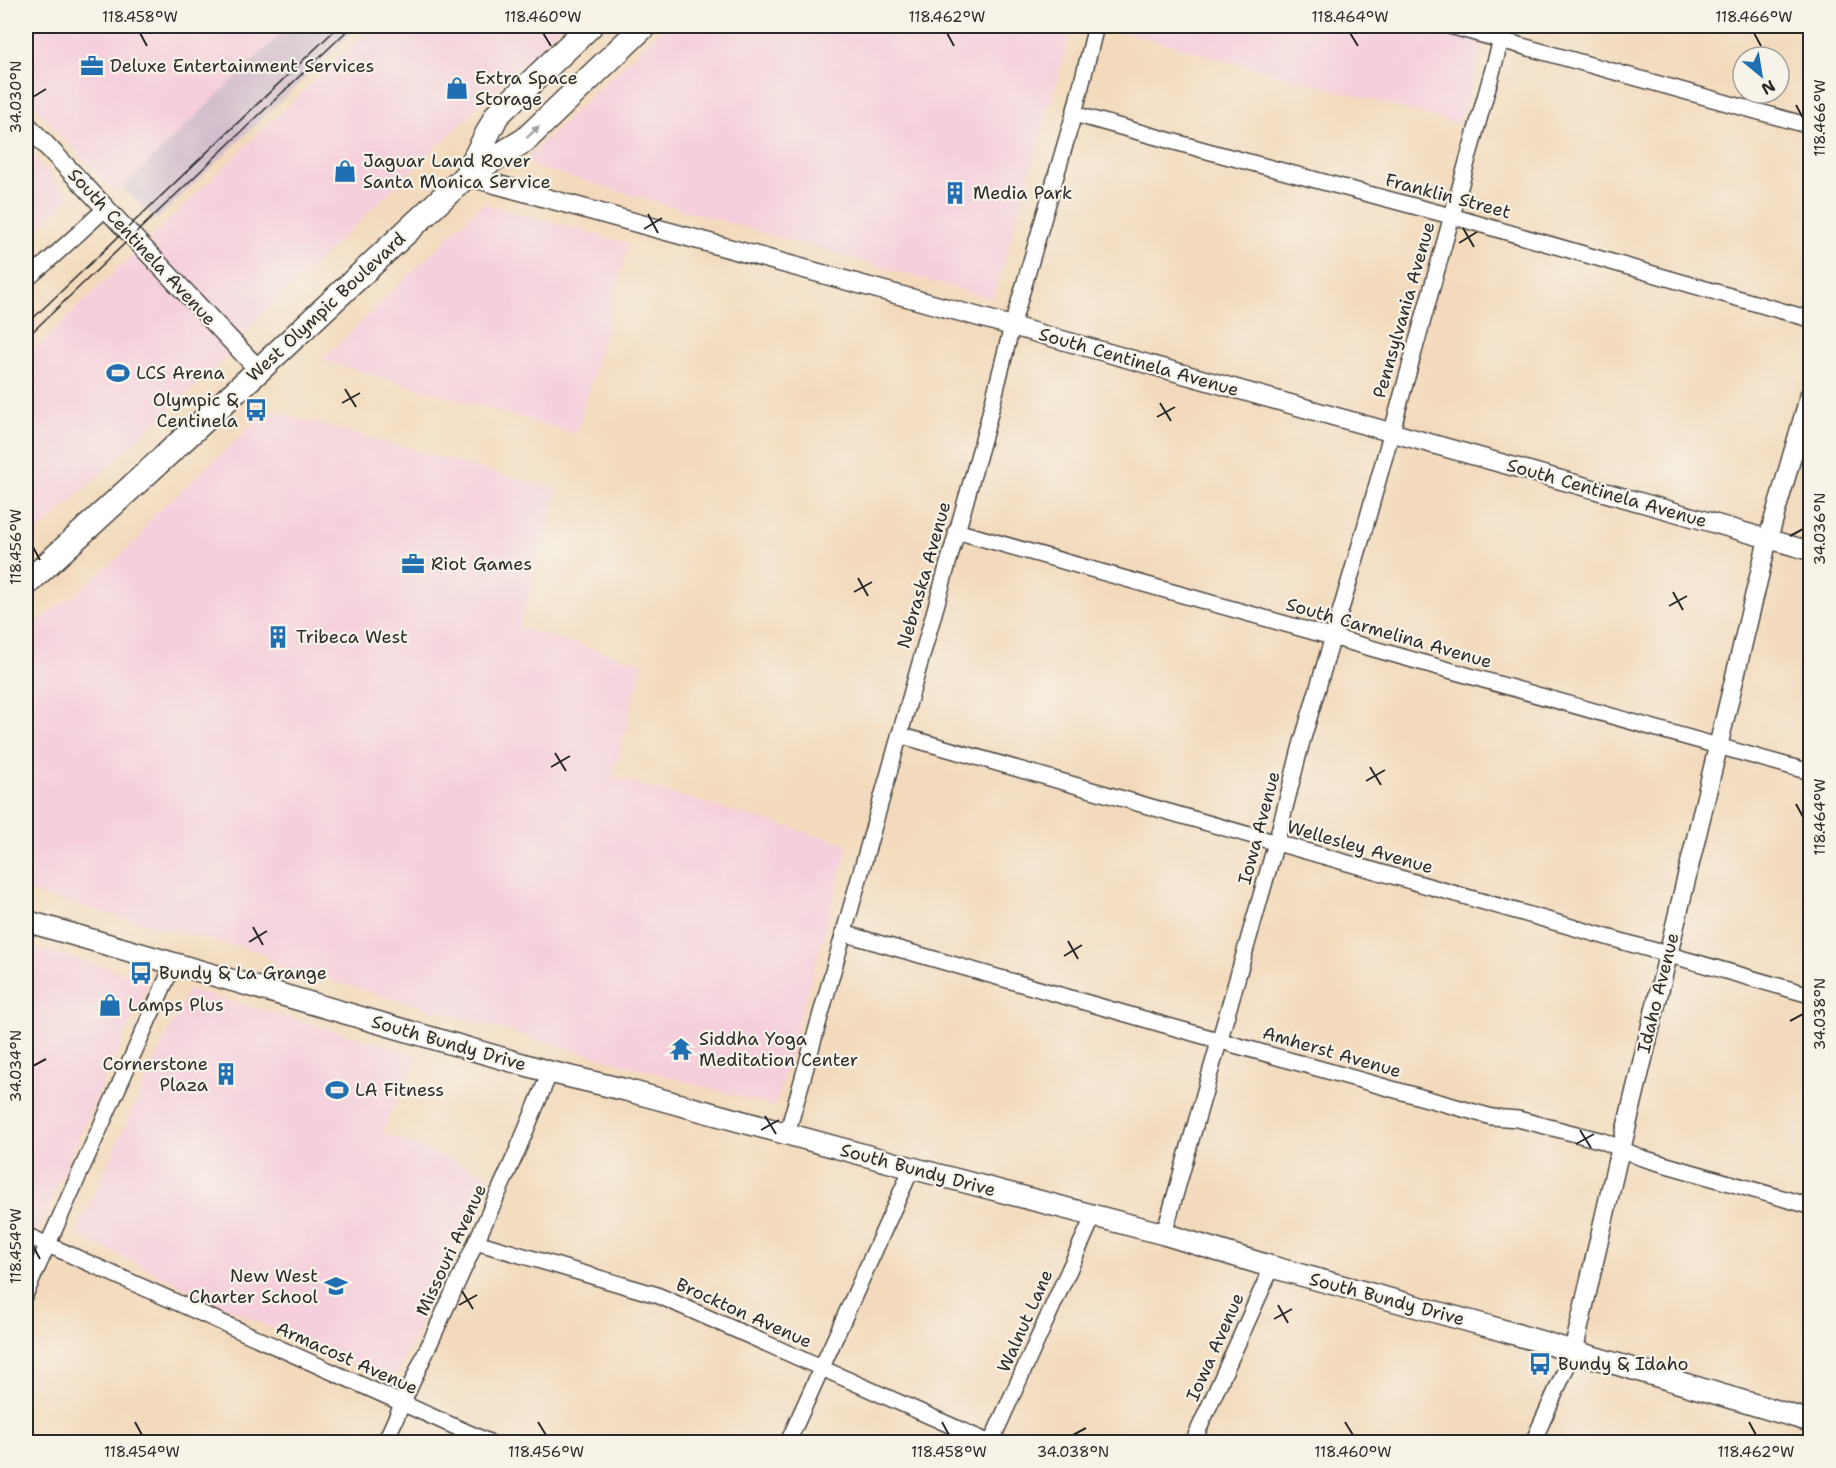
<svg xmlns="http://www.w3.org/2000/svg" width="1836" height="1468" viewBox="0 0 1836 1468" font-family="'Shantell Sans',sans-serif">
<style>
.built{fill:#f5cfdb}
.industrial{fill:#d1bdcc}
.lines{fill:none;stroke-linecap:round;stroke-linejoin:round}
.minor-casing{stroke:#494541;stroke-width:18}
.tertiary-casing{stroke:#494541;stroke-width:21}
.secondary-casing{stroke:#494541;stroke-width:24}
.primary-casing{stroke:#494541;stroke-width:27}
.minor{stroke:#fff;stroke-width:15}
.tertiary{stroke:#fff;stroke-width:18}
.secondary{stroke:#fff;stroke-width:21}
.primary{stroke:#fff;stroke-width:24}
.tram{stroke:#2b2b2b;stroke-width:1.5}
.oneway{fill:#a0a0a0}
.ticks{fill:none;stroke:#2b2b2b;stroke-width:2}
.labels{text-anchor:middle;stroke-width:4.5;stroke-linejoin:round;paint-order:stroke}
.poi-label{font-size:18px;fill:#2b2b2b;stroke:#f7f3e8;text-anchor:start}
.street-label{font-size:18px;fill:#2b2b2b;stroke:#f7f3e8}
.neatline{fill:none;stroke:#2b2b2b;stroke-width:2}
.ticks-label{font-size:15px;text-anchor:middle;fill:#2b2b2b}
</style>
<rect width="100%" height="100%" fill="#f7f3e8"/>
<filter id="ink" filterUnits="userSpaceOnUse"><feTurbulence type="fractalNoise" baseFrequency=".0167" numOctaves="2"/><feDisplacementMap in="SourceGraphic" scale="12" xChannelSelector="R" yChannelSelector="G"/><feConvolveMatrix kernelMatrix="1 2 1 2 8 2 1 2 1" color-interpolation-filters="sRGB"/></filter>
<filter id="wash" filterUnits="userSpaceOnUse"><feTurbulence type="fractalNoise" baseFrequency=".008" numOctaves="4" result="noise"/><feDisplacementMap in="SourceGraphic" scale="24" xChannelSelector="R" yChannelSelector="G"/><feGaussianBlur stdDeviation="1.35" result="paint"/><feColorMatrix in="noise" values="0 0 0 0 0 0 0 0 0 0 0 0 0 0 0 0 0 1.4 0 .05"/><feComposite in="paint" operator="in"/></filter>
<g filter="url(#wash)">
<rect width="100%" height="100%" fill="#f3dabc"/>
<!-- built -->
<g class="built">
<polygon points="40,26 289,26 116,194 26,98 26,40"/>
<polygon points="371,26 562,26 253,324 215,368 26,543 26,357"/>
<polygon points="665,26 1073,26 993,299 532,166 529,155"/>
<polygon points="1122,26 1489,26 1460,124 1120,31"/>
<polygon points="26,148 71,197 26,241"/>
<polygon points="483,203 629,244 577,434 322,360"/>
<polygon points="269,410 558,490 520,628 643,663 613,777 849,844 775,1107 279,966 261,952 145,924 26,891 26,633 59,604 71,599 140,538 147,522"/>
<polygon points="26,945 144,978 147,982 146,988 26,1256"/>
<polygon points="188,989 419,1055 382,1132 489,1175 393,1382 225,1307 76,1234"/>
</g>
<!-- industrial -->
<polygon class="industrial" points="289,26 359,26 156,220 123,187"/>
</g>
<g filter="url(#ink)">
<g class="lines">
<!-- minor casing -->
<g class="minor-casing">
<g id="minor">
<polyline points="1450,26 1810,126"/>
<polyline points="1074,114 1211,152 1451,216 1810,319"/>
<polyline points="26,280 47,262 105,209"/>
<polyline points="956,531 1810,772"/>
<polyline points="899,735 1810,995"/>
<polyline points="843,933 1235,1045 1492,1117 1518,1119 1603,1141 1642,1158 1810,1206"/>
<polyline points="787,1134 986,429 1012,326 1074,114 1096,26"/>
<polyline points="1164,1234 1276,843 1301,745 1362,538 1505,26"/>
<polyline points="26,1235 489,1442"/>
<polyline points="476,1242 657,1295 988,1442"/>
<polyline points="26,1293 174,963"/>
<polyline points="385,1442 515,1156 550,1072"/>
<polyline points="788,1442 912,1168"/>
<polyline points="991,1442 1094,1215"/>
<polyline points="1193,1442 1272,1267"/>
<polyline points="1533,1442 1573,1353"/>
</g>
</g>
<!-- tertiary casing -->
<g class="tertiary-casing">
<g id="tertiary">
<polyline points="26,124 259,370"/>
<polyline points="466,176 1012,326 1675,512 1810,551"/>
<polyline points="1573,1353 1617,1162 1621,1150 1768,539 1810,394"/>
</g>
</g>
<!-- secondary casing -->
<g class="secondary-casing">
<polyline id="secondary" points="26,921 550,1072 626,1090 912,1168 1164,1234 1272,1267 1491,1327 1810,1421"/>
</g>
<!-- primary casing -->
<g class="primary-casing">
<g id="primary">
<polyline points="466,176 497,115 590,26"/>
<polyline points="26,584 259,370 466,176 525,140 644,26"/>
</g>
</g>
<!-- minor -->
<use href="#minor" class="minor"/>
<!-- tertiary -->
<use href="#tertiary" class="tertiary"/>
<!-- secondary -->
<use href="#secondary" class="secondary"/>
<!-- primary -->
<use href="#primary" class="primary"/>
<!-- tram -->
<g class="tram">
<polyline points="26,325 339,26"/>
<polyline points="26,338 352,26"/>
</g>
</g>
<!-- one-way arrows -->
<defs><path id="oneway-solid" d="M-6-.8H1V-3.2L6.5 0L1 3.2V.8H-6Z" transform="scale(1.5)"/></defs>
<use class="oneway" href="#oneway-solid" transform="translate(533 132) rotate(-44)"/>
</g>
<!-- ticks -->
<path class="ticks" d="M 140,33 L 147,46M 543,33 L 551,46M 947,33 L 954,46M 1350,33 L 1358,46M 1754,33 L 1761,46M 33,97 L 46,89M 1796,105 L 1803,118M 648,214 L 658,233M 1463,228 L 1474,247M 644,229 L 662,218M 1459,243 L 1477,232M 345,389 L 356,407M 342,403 L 360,393M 1160,403 L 1171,421M 1157,417 L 1175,407M 1790,536 L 1803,529M 33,547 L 40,560M 858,578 L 868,596M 854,592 L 872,582M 1673,592 L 1683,610M 1669,606 L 1687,596M 555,753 L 566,771M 551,767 L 570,756M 1370,767 L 1381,785M 1366,781 L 1385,770M 1796,804 L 1803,817M 253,927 L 263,945M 1068,941 L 1078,959M 249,942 L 267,931M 1064,956 L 1082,945M 1790,1021 L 1803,1014M 33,1066 L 46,1059M 765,1116 L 776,1134M 761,1130 L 779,1120M 1580,1130 L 1591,1148M 1576,1144 L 1594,1134M 33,1246 L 40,1259M 462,1291 L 473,1309M 459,1305 L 477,1295M 1278,1305 L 1288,1323M 1274,1319 L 1292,1309M 135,1422 L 142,1435M 538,1422 L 546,1435M 942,1422 L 949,1435M 1345,1422 L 1353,1435M 1749,1422 L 1756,1435M 1073,1435 L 1086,1428"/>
<!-- icons -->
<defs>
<g id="office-bare" transform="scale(1.8)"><path d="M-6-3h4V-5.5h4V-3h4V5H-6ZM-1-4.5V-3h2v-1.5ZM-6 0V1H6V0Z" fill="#1f6fb2" stroke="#f7f3e8" stroke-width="2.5" paint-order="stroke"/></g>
<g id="shop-bare" transform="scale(1.8)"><path d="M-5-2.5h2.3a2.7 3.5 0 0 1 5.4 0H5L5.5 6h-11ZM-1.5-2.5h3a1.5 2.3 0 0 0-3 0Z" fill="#1f6fb2" stroke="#f7f3e8" stroke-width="2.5" paint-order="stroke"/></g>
<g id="building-bare" transform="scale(1.8)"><path d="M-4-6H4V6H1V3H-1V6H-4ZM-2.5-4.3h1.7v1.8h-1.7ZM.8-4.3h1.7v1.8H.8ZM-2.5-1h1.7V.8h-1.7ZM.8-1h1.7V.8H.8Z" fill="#1f6fb2" stroke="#f7f3e8" stroke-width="2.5" paint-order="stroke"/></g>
<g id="stadium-bare" transform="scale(1.8)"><path d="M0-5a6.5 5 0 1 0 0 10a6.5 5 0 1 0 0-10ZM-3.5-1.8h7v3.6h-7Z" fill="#1f6fb2" stroke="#f7f3e8" stroke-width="2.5" paint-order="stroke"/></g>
<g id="bus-bare" transform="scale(1.8)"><path d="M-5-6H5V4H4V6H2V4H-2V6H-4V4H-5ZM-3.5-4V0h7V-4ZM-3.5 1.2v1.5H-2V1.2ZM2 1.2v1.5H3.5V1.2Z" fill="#1f6fb2" stroke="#f7f3e8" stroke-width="2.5" paint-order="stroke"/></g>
<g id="temple-bare" transform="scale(1.8)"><path d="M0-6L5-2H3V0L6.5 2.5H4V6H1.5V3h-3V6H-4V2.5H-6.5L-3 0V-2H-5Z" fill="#1f6fb2" stroke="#f7f3e8" stroke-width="2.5" paint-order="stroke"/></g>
<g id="school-bare" transform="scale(1.8)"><path d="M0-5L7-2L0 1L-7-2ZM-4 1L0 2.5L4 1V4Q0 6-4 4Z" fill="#1f6fb2" stroke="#f7f3e8" stroke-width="2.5" paint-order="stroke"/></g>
</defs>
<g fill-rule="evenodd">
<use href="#office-bare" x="92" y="66"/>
<use href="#shop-bare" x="457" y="88"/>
<use href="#shop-bare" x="345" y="171"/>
<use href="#building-bare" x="955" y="193"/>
<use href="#stadium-bare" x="118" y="373"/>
<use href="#bus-bare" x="256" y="410"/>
<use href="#office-bare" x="413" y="564"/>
<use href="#building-bare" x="278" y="637"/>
<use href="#bus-bare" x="141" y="973"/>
<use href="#shop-bare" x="110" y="1005"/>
<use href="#temple-bare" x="681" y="1049"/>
<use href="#building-bare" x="226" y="1074"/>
<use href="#stadium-bare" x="337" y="1090"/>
<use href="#school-bare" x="336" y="1286"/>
<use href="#bus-bare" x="1540" y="1364"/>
</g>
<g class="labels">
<!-- poi labels -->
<g class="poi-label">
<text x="110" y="72">Deluxe Entertainment Services</text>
<text x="475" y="84">Extra Space<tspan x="475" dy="21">Storage</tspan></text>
<text x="363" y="167">Jaguar Land Rover<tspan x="363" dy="21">Santa Monica Service</tspan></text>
<text x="973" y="199">Media Park</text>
<text x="136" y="379">LCS Arena</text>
<text x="238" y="406" text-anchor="end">Olympic &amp;<tspan x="238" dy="21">Centinela</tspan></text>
<text x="431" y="570">Riot Games</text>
<text x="296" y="643">Tribeca West</text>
<text x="159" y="979">Bundy &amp; La Grange</text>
<text x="128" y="1011">Lamps Plus</text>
<text x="699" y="1045">Siddha Yoga<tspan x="699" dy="21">Meditation Center</tspan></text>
<text x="208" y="1070" text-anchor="end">Cornerstone<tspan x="208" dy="21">Plaza</tspan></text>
<text x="355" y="1096">LA Fitness</text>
<text x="318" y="1282" text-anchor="end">New West<tspan x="318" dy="21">Charter School</tspan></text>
<text x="1558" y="1370">Bundy &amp; Idaho</text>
</g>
<!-- street labels -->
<g class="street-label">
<text transform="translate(1448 196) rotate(15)" y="6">Franklin Street</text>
<text transform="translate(142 247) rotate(47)" y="6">South Centinela Avenue</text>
<text transform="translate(326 307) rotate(-43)" y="6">West Olympic Boulevard</text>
<text transform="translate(1404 310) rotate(-74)" y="6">Pennsylvania Avenue</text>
<text transform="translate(1139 362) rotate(16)" y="6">South Centinela Avenue</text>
<text transform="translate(1607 493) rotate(16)" y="6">South Centinela Avenue</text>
<text transform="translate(924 575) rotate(-74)" y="6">Nebraska Avenue</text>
<text transform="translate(1389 633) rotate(16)" y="6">South Carmelina Avenue</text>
<text transform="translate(1259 828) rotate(-75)" y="6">Iowa Avenue</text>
<text transform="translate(1360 847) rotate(16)" y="6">Wellesley Avenue</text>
<text transform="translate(1658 993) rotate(-76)" y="6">Idaho Avenue</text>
<text transform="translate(449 1043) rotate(16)" y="6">South Bundy Drive</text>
<text transform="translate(1332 1052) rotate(16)" y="6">Amherst Avenue</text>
<text transform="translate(918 1170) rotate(15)" y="6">South Bundy Drive</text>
<text transform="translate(451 1250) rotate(-65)" y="6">Missouri Avenue</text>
<text transform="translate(1387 1299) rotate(15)" y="6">South Bundy Drive</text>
<text transform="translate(744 1313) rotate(24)" y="6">Brockton Avenue</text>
<text transform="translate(1025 1321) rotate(-66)" y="6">Walnut Lane</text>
<text transform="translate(1215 1347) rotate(-66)" y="6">Iowa Avenue</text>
<text transform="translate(347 1358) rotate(24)" y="6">Armacost Avenue</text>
</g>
</g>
<!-- margin -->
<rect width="1836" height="1468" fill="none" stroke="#f7f3e8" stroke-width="66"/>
<!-- north arrow -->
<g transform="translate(1761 75) rotate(150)"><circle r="28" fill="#f7f3e8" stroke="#a5a39c" stroke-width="1.5"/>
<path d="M0-4.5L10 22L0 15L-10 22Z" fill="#1f6fb2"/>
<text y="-9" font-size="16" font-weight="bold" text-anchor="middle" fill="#2b2b2b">N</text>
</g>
<rect x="33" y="33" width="1770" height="1402" class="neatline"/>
<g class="ticks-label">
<text x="140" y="22">118.458°W</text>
<text x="543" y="22">118.460°W</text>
<text x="947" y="22">118.462°W</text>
<text x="1350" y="22">118.464°W</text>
<text x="1754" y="22">118.466°W</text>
<text transform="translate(16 97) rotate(-90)" y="5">34.030°N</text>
<text transform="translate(1820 118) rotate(-90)" y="5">118.466°W</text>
<text transform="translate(1820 529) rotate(-90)" y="5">34.036°N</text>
<text transform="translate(16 547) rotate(-90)" y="5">118.456°W</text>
<text transform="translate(1820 817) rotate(-90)" y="5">118.464°W</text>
<text transform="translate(1820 1014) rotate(-90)" y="5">34.038°N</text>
<text transform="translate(16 1066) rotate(-90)" y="5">34.034°N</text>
<text transform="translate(16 1246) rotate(-90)" y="5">118.454°W</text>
<text x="142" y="1457">118.454°W</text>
<text x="546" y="1457">118.456°W</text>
<text x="949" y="1457">118.458°W</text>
<text x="1073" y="1457">34.038°N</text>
<text x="1353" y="1457">118.460°W</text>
<text x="1756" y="1457">118.462°W</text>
</g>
</svg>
